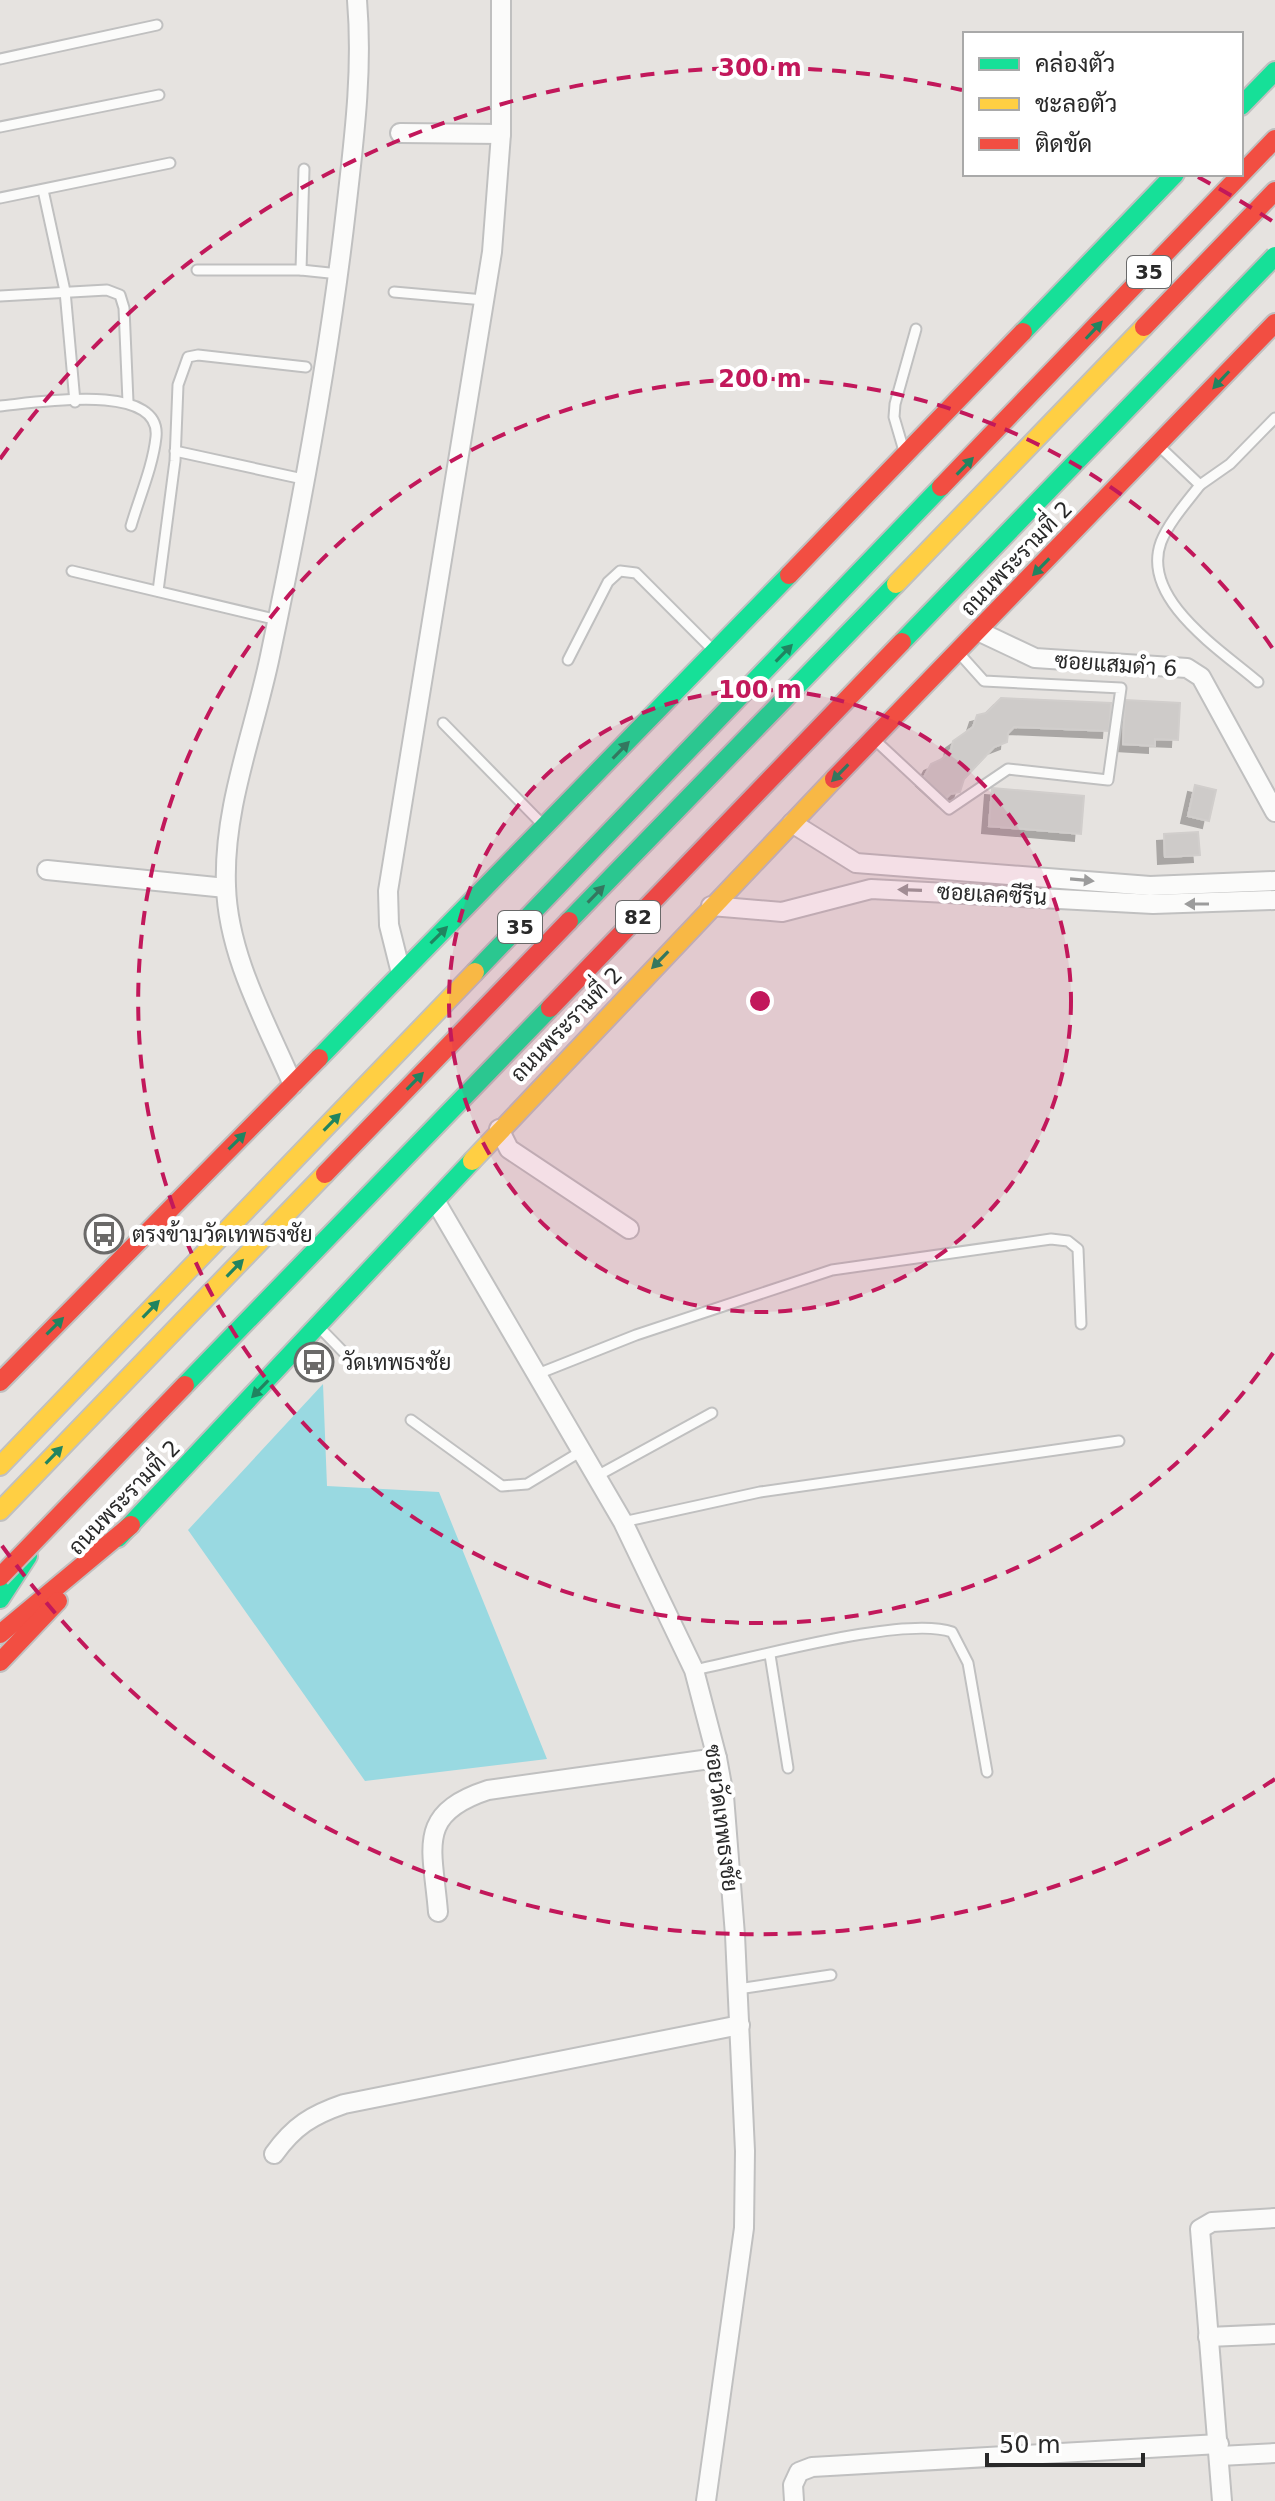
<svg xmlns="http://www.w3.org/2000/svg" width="1275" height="2501" viewBox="0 0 1275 2501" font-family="'DejaVu Sans',Sarabun,sans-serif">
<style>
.water{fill:#99d9e1}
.building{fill:#cecbc9;stroke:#d1cecc;stroke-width:2;filter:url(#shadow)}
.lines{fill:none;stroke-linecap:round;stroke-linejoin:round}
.lane-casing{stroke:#c0c0c0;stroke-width:13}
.street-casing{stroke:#c0c0c0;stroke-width:22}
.fast-casing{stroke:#c0c0c0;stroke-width:22}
.slow-casing{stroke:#c0c0c0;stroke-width:22}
.jam-casing{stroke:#c0c0c0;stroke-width:22}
.lane{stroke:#fbfbfa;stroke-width:9}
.street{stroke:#fbfbfa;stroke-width:18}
.fast{stroke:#16e098;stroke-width:18}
.slow{stroke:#ffcf43;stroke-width:18}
.jam{stroke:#f24e42;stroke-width:18}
.fast-bridge-casing{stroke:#bfbebd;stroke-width:22;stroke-linecap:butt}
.jam-bridge-casing{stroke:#bfbebd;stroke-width:22;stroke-linecap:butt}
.fast-bridge{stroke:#16e098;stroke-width:18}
.jam-bridge{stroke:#f24e42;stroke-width:18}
.oneway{fill:#208460}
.oneway2{fill:#9c9c9c}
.ring{fill:none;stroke:#c2185b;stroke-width:4;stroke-dasharray:14 10}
.labels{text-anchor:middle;stroke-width:8;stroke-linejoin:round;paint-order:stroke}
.shield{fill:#fff;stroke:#696969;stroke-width:2}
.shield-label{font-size:20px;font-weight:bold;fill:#292929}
.street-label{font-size:22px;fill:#292929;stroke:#fff}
.poi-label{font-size:22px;fill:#292929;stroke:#fff;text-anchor:start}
.centre{fill:#c2185b;stroke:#fff;stroke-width:4}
.ring-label{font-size:24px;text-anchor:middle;font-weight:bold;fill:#c2185b;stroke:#fff;stroke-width:8;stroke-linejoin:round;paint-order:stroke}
</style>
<defs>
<filter id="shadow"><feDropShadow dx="-7" dy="7" stdDeviation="0" flood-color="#0004"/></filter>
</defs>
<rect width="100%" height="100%" fill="#e6e3e0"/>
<!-- water -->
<polygon class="water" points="323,1384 327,1486 439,1492 547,1759 365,1781 188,1530"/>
<!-- building -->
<g class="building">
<polygon points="1001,698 1111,703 1109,731 1014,727 1008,733 1007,742 994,747 964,779 960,792 950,794 945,799 923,779 931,764 942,759 951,750 953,741 973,727 977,715 986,713"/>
<polygon points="1125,700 1180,703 1178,740 1155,739 1155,746 1123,744"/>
<polygon points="1195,785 1216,790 1209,821 1188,816"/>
<polygon points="992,788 1084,796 1081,834 989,826"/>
<polygon points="1198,832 1200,855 1165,857 1164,834"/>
</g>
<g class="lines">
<!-- lane casing -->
<g class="lane-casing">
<g id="lane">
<polyline points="0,59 157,25"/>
<polyline points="0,127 159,95"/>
<polyline points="43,190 65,291 75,402"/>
<polyline points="0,198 170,163"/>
<polyline points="197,270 301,270 339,274"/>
<polyline points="301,270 304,169"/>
<polyline points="394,292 484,300"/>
<polyline points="0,296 107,290 120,295 124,308 128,402"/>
<path d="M 0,406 C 34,403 162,381 156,437 C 153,466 139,498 131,526"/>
<polyline points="1159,446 1200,485 1230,464 1275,418"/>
<polyline points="175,451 303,479"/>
<polyline points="904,451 894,417 895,404 916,329"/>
<path d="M 1200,485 C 1187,502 1169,522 1161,542 C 1140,599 1221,650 1258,682"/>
<polyline points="72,571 278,620"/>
<polyline points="158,591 175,461 178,385 188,357 198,355 306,367"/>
<polyline points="568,660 608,582 620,571 636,573 713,650"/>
<polyline points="443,723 544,826"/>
<polyline points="876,741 949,809 1008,769 1108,780 1121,688 984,681 958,652"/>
<polyline points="319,1327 358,1367"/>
<polyline points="535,1375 636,1335 832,1270 1051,1239 1068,1241 1078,1249 1081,1324"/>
<polyline points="411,1420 502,1486 527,1484 580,1452"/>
<polyline points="597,1476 712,1413"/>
<polyline points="623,1522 760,1492 1119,1441"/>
<polyline points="770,1655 788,1768"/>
<path d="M 694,1670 C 751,1659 904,1615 952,1632 L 968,1663 L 987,1772"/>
<polyline points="738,1989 831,1975"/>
</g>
</g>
<!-- street casing -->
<g class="street-casing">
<g id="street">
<polyline points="400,133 501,134"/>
<polyline points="978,631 1035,658 1187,668 1201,677 1275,812"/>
<polyline points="792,823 856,863 1150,886 1275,881"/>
<polyline points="47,870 226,888"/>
<polyline points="711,906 782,912 871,889 1153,904 1275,900"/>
<polyline points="401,973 389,925 388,891 492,252 501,134 501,0"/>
<path d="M 293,1085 C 266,1022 228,956 226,886 C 223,807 254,733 270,656 C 301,509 329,360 346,210 C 354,139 363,71 357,0"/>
<polyline points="499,1129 509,1149 629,1229"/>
<polyline points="436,1202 623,1522 694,1670 717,1758 724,1796 735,1935 745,2151 744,2228 706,2501"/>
<path d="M 438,1912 C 433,1848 415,1814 488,1790 L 717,1758"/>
<path d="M 274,2154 C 294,2126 312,2115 344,2104 L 740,2025"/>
<polyline points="1208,2337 1275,2334"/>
<polyline points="1220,2456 1275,2453"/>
<polyline points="794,2501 793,2485 799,2472 812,2467 1219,2444"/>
<polyline points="1222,2501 1200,2229 1212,2222 1275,2218"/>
</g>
</g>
<!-- fast casing -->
<g class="fast-casing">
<g id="fast">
<polyline points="1241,106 1275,71"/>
<polyline points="1023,332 1175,174"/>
<polyline points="569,921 896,584"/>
<polyline points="475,972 941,487"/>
<polyline points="319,1058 789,575"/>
<polyline points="118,1538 472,1161"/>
<polyline points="0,1599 28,1556"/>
</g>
</g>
<!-- slow casing -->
<g class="slow-casing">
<g id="slow">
<polyline points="896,584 1144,327"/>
<polyline points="472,1161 834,779"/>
<polyline points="0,1466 475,972"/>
<polyline points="0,1511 325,1174"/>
</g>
</g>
<!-- jam casing -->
<g class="jam-casing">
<g id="jam">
<polyline points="1144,327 1275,191"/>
<polyline points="941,487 1275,139"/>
<polyline points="789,575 1023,332"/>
<polyline points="834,779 1275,323"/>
<polyline points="325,1174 569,921"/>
<polyline points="0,1382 319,1058"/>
<polyline points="0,1634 131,1525"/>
<polyline points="0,1662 58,1601"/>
</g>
</g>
<!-- lane -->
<use href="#lane" class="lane"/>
<!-- street -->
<use href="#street" class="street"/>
<!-- fast -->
<use href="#fast" class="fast"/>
<!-- slow -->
<use href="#slow" class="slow"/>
<!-- jam -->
<use href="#jam" class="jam"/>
<!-- fast-bridge casing -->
<g class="fast-bridge-casing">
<g id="fast-bridge">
<polyline points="902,642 1275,256"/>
<polyline points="185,1385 550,1008"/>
</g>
</g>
<!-- jam-bridge casing -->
<g class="jam-bridge-casing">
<g id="jam-bridge">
<polyline points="550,1008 902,642"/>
<polyline points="0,1577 185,1385"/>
</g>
</g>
<!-- fast-bridge -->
<use href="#fast-bridge" class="fast-bridge"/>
<!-- jam-bridge -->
<use href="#jam-bridge" class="jam-bridge"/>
</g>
<!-- one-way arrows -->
<defs><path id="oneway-solid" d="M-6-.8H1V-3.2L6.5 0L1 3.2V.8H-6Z" transform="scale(2)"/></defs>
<g class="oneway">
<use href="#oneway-solid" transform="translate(1094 330) rotate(-47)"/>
<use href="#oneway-solid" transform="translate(1221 380) rotate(133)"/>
<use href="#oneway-solid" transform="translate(965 466) rotate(-46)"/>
<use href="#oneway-solid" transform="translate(1041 567) rotate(134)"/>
<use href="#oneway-solid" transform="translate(784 653) rotate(-46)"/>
<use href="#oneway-solid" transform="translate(621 750) rotate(-46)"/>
<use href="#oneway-solid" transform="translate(840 773) rotate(134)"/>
<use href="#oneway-solid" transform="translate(596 894) rotate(-46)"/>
<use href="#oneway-solid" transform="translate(439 935) rotate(-45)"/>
<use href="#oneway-solid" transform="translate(660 960) rotate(134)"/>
<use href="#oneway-solid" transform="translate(415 1081) rotate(-46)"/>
<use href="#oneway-solid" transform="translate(332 1122) rotate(-46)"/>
<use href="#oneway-solid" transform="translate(237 1141) rotate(-45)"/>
<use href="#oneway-solid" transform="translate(235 1268) rotate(-46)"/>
<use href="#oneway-solid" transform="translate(151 1309) rotate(-46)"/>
<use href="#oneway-solid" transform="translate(55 1326) rotate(-45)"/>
<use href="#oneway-solid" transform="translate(260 1389) rotate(134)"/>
<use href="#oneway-solid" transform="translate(54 1455) rotate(-46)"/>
</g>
<g class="oneway2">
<use href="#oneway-solid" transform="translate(1082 880) rotate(5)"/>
<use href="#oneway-solid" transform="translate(910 890) rotate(-178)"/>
<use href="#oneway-solid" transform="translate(1197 904) rotate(180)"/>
</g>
<!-- distance rings -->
<circle cx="760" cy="1001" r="311" fill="#c2185b" fill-opacity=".12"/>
<g class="ring">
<circle cx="760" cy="1001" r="311"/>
<path d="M1273 1353A622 622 0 1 1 1273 649"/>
<path d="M1275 1779A933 933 0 0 1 0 1543M0 459A933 933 0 0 1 962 90M1198 177A933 933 0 0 1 1275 223"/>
</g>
<!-- icons -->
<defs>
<g id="bus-ring" transform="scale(2)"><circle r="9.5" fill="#fff" stroke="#6b6a69" stroke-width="1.5"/><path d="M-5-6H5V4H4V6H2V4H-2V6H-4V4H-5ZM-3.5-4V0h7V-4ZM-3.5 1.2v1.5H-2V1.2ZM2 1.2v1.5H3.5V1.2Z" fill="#6b6a69"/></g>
</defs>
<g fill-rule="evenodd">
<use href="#bus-ring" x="104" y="1234"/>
<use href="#bus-ring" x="314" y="1362"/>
</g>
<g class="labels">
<!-- shield labels -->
<g class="shield">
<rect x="1127" y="256" width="44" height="32" rx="6"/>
<rect x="616" y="901" width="44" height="32" rx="6"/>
<rect x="498" y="911" width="44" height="32" rx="6"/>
</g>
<g class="shield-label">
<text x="1149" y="279">35</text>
<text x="638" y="924">82</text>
<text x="520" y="934">35</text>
</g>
<!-- street labels -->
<g class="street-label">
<text transform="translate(1016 558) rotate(-46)" y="8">ถนนพระรามที่ 2</text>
<text transform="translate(1116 664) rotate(4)" y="8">ซอยแสมดำ 6</text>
<text transform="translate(992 894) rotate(3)" y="8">ซอยเลคซีรีน</text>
<text transform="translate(566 1024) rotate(-46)" y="8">ถนนพระรามที่ 2</text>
<text transform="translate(124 1497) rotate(-46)" y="8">ถนนพระรามที่ 2</text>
<text transform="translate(722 1818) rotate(83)" y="8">ซอยวัดเทพธงชัย</text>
</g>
<!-- poi labels -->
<g class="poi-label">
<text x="132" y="1242">ตรงข้ามวัดเทพธงชัย</text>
<text x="342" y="1370">วัดเทพธงชัย</text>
</g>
</g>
<circle cx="760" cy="1001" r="12" class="centre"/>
<g class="ring-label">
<text x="760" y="76">300 m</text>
<text x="760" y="387">200 m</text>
<text x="760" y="698">100 m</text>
</g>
<!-- legend -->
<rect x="963" y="32" width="280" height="144" fill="#ffffff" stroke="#a9a9a9" stroke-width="2"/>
<rect x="979" y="58" width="40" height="12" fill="#16e098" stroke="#a9a9a9" stroke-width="2"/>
<text x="1035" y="72" font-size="24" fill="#292929">คล่องตัว</text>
<rect x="979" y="98" width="40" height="12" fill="#ffcf43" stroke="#a9a9a9" stroke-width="2"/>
<text x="1035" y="112" font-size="24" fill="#292929">ชะลอตัว</text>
<rect x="979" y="138" width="40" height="12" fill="#f24e42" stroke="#a9a9a9" stroke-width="2"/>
<text x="1035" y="152" font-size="24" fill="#292929">ติดขัด</text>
<!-- scale -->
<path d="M987 2453v12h156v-12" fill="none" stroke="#292929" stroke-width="4"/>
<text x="999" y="2453" font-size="24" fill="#292929" stroke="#ffffff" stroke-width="6" paint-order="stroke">50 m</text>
</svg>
